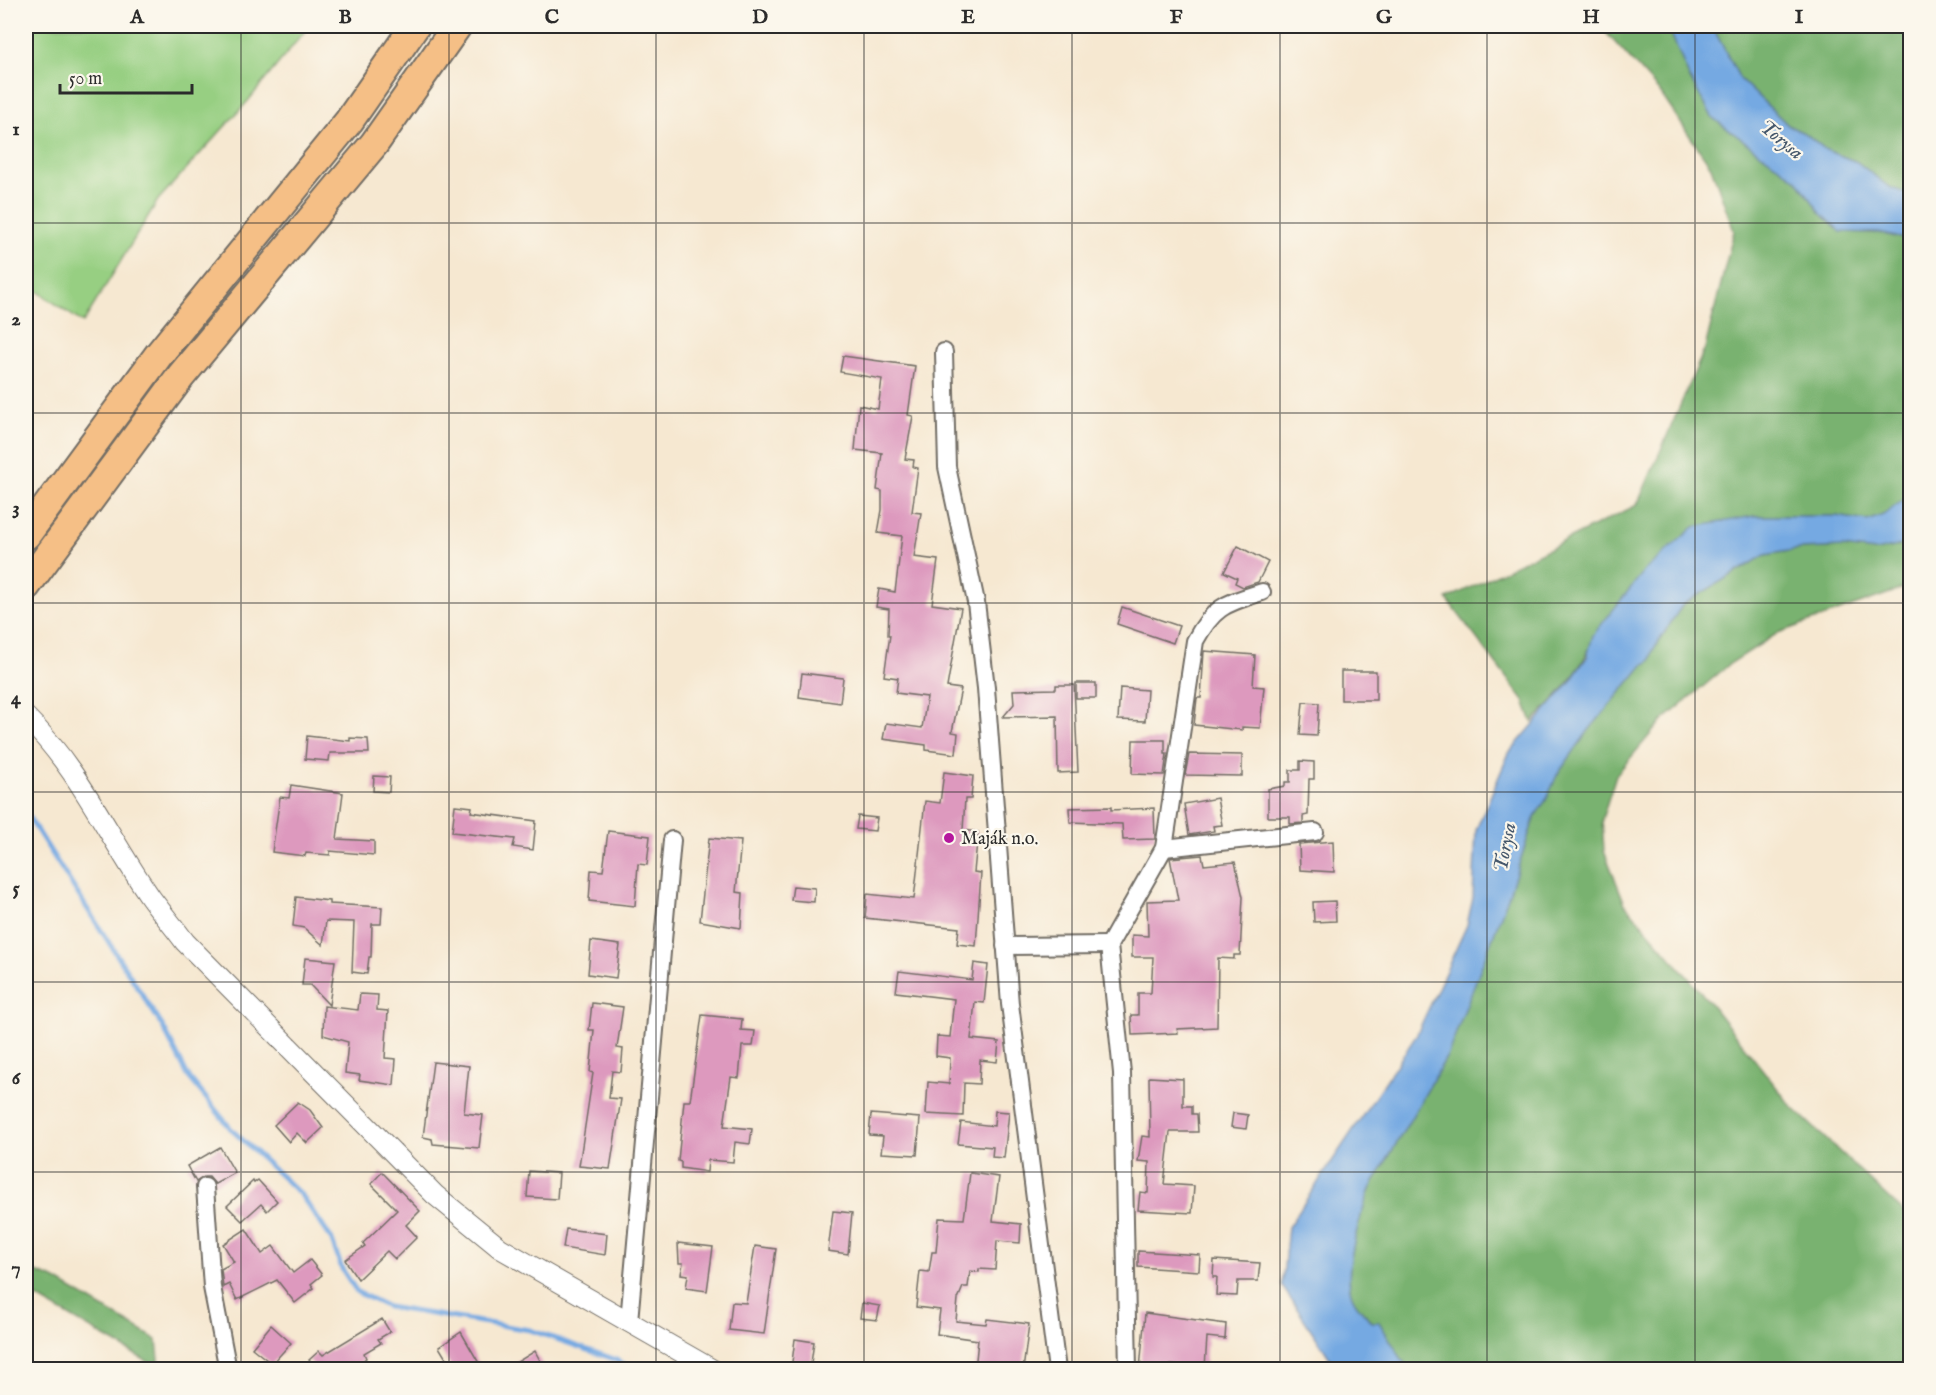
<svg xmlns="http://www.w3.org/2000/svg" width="1936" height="1395" viewBox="0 0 1936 1395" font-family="'IM FELL English',serif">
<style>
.green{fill:#97cf82;stroke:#617d56;stroke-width:1.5}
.forest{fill:#79b270;stroke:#526e4e;stroke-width:1.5}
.water{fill:#74a9e2;stroke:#506a86;stroke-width:1.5}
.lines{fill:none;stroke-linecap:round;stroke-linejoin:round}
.stream{stroke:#74a9e2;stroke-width:5}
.building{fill:#dd99be}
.minor-casing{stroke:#726d65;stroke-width:20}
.tertiary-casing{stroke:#726d65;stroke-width:22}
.motorway-casing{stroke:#726d65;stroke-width:32}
.minor{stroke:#fff;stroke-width:16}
.tertiary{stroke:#fff;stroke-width:20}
.motorway{stroke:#f5bf86;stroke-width:28}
.grid{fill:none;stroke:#2b2b2b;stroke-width:1.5;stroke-opacity:0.55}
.poi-dot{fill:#b5179e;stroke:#fbf7ec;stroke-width:2}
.labels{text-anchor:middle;stroke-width:4.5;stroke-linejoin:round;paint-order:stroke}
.poi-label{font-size:18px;fill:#2b2b2b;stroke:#fbf7ec;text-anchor:start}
.water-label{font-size:20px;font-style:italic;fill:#45576b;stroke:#fbf7ec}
.neatline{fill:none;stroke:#2b2b2b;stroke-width:2}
.grid-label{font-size:20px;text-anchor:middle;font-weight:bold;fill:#2b2b2b}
</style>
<rect width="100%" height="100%" fill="#fbf7ec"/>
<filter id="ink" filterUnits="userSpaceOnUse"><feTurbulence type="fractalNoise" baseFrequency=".0167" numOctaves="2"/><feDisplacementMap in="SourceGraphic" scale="12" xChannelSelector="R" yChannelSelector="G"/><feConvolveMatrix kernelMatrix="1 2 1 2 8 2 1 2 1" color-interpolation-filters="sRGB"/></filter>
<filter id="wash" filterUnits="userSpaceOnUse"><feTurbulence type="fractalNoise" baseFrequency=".008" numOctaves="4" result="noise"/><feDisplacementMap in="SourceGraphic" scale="24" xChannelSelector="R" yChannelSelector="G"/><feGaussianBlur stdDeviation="1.35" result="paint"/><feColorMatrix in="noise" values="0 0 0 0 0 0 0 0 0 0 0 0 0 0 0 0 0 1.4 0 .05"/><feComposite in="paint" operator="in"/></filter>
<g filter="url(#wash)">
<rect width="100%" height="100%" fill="#f6e8d1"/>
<!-- green -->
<polygon class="green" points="26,26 309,26 248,101 158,200 83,323 26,283"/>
<!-- forest -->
<g class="forest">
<path d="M 1600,26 L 1668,26 L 1690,79 L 1713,118 L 1797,180 L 1820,212 L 1841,232 L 1879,233 L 1910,240 L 1910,495 L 1883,515 L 1867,521 L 1836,516 L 1754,516 L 1594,635 C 1582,673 1559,694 1532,722 L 1524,701 L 1447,599 L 1637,505 L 1705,348 L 1734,231 L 1711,167 L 1659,91 Z"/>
<polygon points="1712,26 1910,26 1910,195 1889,187 1857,162 1826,150 1806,134 1789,126 1740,79"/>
<path d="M 1910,543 L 1910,586 L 1778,633 L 1731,663 L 1660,723 L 1616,775 L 1602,819 L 1604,851 L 1625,904 L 1710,1003 L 1792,1107 L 1910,1218 L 1910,1369 L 1408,1369 L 1379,1323 L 1372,1322 C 1367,1315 1358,1308 1354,1300 C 1340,1278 1361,1213 1370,1189 L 1447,1056 L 1508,897 L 1535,816 L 1546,800 L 1557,775 L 1589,730 L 1643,665 L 1650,661 L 1653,650 L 1683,604 L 1765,555 L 1800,549 L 1843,547 L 1876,551 Z"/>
<polygon points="26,1268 54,1279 157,1340 160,1369 26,1291"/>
</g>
<!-- water -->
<g class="water">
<polygon points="1668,26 1712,26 1740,79 1789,126 1806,134 1826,150 1857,162 1889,187 1910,195 1910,240 1879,233 1841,232 1820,212 1797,180 1713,118 1690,79"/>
<path d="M 1910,495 L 1910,543 L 1876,551 L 1843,547 L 1800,549 L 1765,555 L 1683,604 L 1653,650 L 1650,661 L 1643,665 L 1589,730 L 1557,775 L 1546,800 L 1535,816 L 1508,897 L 1447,1056 L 1370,1189 C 1361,1213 1340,1278 1354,1300 C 1358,1308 1366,1315 1372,1322 L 1379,1322 L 1408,1369 L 1337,1369 L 1282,1286 L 1288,1227 L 1416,1036 L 1467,925 L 1473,898 L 1476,830 L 1509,753 L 1570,682 L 1587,657 L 1593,635 L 1645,570 L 1694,527 L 1754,516 L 1836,516 L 1867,521 L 1883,515 Z"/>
</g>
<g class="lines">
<!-- stream -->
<polyline class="stream" points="26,813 163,1027 188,1076 232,1130 301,1195 331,1238 342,1269 357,1292 388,1307 530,1330 614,1359 635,1370"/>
</g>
<g id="blocks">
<!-- building -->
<g class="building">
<polygon points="843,356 915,366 908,415 913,416 905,459 914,460 913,467 918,468 912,512 921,513 914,557 938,560 932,604 961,608 947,687 961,689 952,732 958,733 956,754 926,750 926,745 883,739 886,723 922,728 927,697 896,693 898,678 884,676 890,635 888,635 889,609 876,607 879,589 895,592 902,536 878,533 882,510 882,491 877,490 882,453 855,450 859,405 878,409 882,379 840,372"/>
<polygon points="1238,546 1268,562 1258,582 1243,587 1235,583 1237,578 1224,572"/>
<polygon points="1122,607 1179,626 1173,643 1117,624"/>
<polygon points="1204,651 1255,655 1253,686 1264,687 1260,728 1242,727 1242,730 1194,725 1197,698 1201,698"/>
<rect x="1341" y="671" width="35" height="29"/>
<polygon points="802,673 843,678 840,703 799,697"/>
<rect x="1076" y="683" width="20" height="15"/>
<polygon points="1056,685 1074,685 1078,772 1058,773 1057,716 1003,717 1014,704 1013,690 1056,689"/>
<polygon points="1120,688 1147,690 1145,721 1118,720"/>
<polygon points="1303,702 1319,703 1317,736 1300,735"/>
<polygon points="307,736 350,741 350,738 368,739 369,753 330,753 329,761 305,759"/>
<polygon points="1133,740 1165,740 1165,754 1167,754 1164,775 1132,774"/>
<polygon points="1189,754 1242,755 1242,776 1185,775"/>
<polygon points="1300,761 1314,762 1314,779 1309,779 1308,815 1303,816 1303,823 1290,824 1290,817 1268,817 1268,789 1285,786 1285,782 1290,782 1290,770 1300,770"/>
<polygon points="944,772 973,776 971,799 965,799 963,830 978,832 974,872 981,873 976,946 957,944 959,928 865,918 867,894 914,899 925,801 940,803"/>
<polygon points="374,776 390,777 389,792 373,791"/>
<polygon points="291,785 343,793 337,839 374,841 374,855 330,851 330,855 306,853 305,856 272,852 280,797 289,798"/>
<polygon points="1217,798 1222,825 1213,826 1214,831 1189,835 1184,804"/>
<polygon points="455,805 472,807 471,812 536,821 533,850 513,847 515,839 452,832"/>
<polygon points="1111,807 1111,810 1154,808 1155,839 1123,840 1122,824 1070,822 1069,808"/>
<polygon points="858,816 877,818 875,831 856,829"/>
<polygon points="608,831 650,836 647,865 638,864 635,906 589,901 591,870 603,871"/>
<polygon points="709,838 741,841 736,892 743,893 741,928 700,921"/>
<polygon points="1333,841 1334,872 1300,870 1299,844"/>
<polygon points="1202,855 1204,865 1235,862 1243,897 1240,955 1234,955 1234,959 1218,958 1217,1027 1177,1029 1178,1033 1132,1035 1131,1015 1138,1015 1138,993 1151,993 1153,957 1132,957 1132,935 1148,936 1147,901 1178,900 1170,858"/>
<polygon points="793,886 815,888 814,902 791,900"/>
<polygon points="296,897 329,901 329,904 382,907 381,924 372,924 371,957 369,957 367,974 352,972 354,922 326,921 323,945 304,928 293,926"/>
<polygon points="1335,901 1336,921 1314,922 1313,902"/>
<polygon points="591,941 620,945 616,978 588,974"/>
<polygon points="305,958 335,961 329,1005 310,985 302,985"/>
<polygon points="974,963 988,965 984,1003 975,1002 971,1039 999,1042 997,1062 980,1060 979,1084 964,1083 963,1116 926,1114 928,1082 949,1084 950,1058 936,1056 937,1036 950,1037 954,999 896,992 899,971 972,980"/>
<polygon points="360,994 378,995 377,1010 388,1011 385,1058 396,1059 394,1085 359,1080 360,1075 345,1073 348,1042 323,1035 324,1006 358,1010"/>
<polygon points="592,1003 623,1007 617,1048 623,1049 621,1072 612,1071 609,1098 621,1099 610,1169 579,1166 593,1073 590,1072 594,1030 589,1030"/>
<polygon points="702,1015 742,1019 741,1030 755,1031 753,1046 742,1046 739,1078 731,1077 724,1126 752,1129 750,1144 735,1142 733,1162 708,1160 707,1172 681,1168 681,1162 678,1161 684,1101 690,1101"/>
<polygon points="433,1062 469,1066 464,1113 483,1115 479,1148 433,1144 432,1139 423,1137"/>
<polygon points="1149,1077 1183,1079 1183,1106 1192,1106 1192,1114 1197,1114 1198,1132 1170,1132 1164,1184 1194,1186 1192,1213 1138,1210 1140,1192 1148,1193 1149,1162 1138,1161 1142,1136 1150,1137"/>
<polygon points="298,1102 310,1110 323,1128 307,1143 297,1133 289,1142 274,1125"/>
<polygon points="995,1111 1009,1112 1004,1158 992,1157 993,1147 958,1144 961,1122 994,1126"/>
<polygon points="1233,1113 1248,1115 1246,1129 1231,1127"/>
<polygon points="871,1114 920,1118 917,1155 881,1153 883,1136 869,1135"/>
<polygon points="220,1147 235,1173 215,1184 209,1177 204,1177 196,1182 187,1166"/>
<polygon points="529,1171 559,1173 557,1199 527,1197"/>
<polygon points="382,1172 420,1211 406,1225 417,1237 395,1259 387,1251 358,1279 345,1260 365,1246 363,1243 397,1210 371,1184"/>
<polygon points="970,1173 999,1177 993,1221 1021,1224 1020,1243 997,1241 995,1270 979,1269 979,1272 970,1271 968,1287 963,1287 958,1299 956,1321 986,1324 987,1319 1029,1324 1023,1370 975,1370 978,1340 937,1334 940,1310 916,1307 920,1271 929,1272 932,1252 936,1252 939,1218 964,1219"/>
<polygon points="258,1180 277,1201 267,1211 261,1204 242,1221 227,1206 253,1181 254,1183"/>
<polygon points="833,1211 852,1213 848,1254 828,1251"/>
<polygon points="246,1229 262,1254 273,1246 293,1273 310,1260 322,1275 311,1284 314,1288 295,1303 277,1280 237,1300 229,1284 223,1287 221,1269 234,1262 223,1244"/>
<polygon points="566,1229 607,1234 605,1255 563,1248"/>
<polygon points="678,1243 713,1247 707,1291 686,1288 688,1275 681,1274 683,1263 679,1263"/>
<polygon points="755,1246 776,1249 764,1334 729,1330 732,1302 746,1303"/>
<polygon points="1138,1251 1200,1255 1199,1271 1138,1267"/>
<polygon points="1214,1260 1260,1263 1258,1281 1238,1281 1237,1296 1216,1295 1217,1277 1213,1277"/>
<polygon points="862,1303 880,1306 877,1320 860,1318"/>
<polygon points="1145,1313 1226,1324 1225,1339 1207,1337 1205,1368 1171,1365 1171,1370 1140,1369"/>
<polygon points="382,1319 390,1332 378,1339 381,1343 364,1353 366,1358 351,1370 318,1370 309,1360 319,1351 323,1355"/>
<polygon points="271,1325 291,1343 272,1364 252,1348"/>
<polygon points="461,1332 483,1370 453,1370 439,1347"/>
<polygon points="795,1339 814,1342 810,1370 791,1370"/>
<polygon points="535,1351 545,1370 504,1370"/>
</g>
</g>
</g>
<g filter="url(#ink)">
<use href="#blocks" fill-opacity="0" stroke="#726d65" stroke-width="1.5"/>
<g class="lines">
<!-- minor casing -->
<g class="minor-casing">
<g id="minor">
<polyline points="944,352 947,467 976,602 986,688 1010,1004 1057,1370"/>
<polyline points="1164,848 1315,832"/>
<polyline points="1005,946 1109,945"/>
<polyline points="205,1187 212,1287 228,1370"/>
<polyline points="629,1321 672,840"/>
<path d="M 1128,1370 L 1122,1073 L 1109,945 L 1164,848 L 1195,641 C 1214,606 1225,604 1262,592"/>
</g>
</g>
<!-- tertiary casing -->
<g class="tertiary-casing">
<path id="tertiary" d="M 26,717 C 81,771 108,837 151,898 C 162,913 174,927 185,942 L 435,1195 L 500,1248 L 713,1370"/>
</g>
<!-- motorway casing -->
<g class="motorway-casing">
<g id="motorway">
<polyline points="26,535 160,353 349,121 415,26"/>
<polyline points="26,586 181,376 374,144 457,26"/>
</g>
</g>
<!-- minor -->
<use href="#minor" class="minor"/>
<!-- tertiary -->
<use href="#tertiary" class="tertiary"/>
<!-- motorway -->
<use href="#motorway" class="motorway"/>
</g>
</g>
<!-- grid -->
<path class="grid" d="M 241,26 L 241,1370M 449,26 L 449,1370M 656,26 L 656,1370M 864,26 L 864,1370M 1072,26 L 1072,1370M 1280,26 L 1280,1370M 1487,26 L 1487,1370M 1695,26 L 1695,1370M 26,223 L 1910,223M 26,413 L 1910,413M 26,603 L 1910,603M 26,792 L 1910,792M 26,982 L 1910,982M 26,1172 L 1910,1172"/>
<!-- markers -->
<circle class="poi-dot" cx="949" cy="838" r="6"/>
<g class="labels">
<!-- poi labels -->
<g class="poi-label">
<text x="961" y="844">Maják n.o.</text>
</g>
<!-- water labels -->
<g class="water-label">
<text transform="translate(1782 139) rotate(40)" y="7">Torysa</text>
<text transform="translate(1504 847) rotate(-79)" y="7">Torysa</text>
</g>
</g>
<!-- margin -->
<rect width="1936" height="1395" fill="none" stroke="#fbf7ec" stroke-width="66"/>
<!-- scale -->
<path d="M60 84v9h132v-9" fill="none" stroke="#2b2b2b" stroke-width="3"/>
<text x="69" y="84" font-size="18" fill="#2b2b2b" stroke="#fbf7ec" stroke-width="4.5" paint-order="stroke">50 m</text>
<rect x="33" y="33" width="1870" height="1329" class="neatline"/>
<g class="grid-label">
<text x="137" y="23">A</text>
<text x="345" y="23">B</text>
<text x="552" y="23">C</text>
<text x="760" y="23">D</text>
<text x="968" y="23">E</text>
<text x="1176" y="23">F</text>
<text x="1384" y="23">G</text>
<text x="1591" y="23">H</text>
<text x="1799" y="23">I</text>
<text x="16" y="135">1</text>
<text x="16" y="325">2</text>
<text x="16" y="514">3</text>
<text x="16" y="704">4</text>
<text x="16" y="894">5</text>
<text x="16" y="1084">6</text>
<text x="16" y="1274">7</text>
</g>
</svg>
